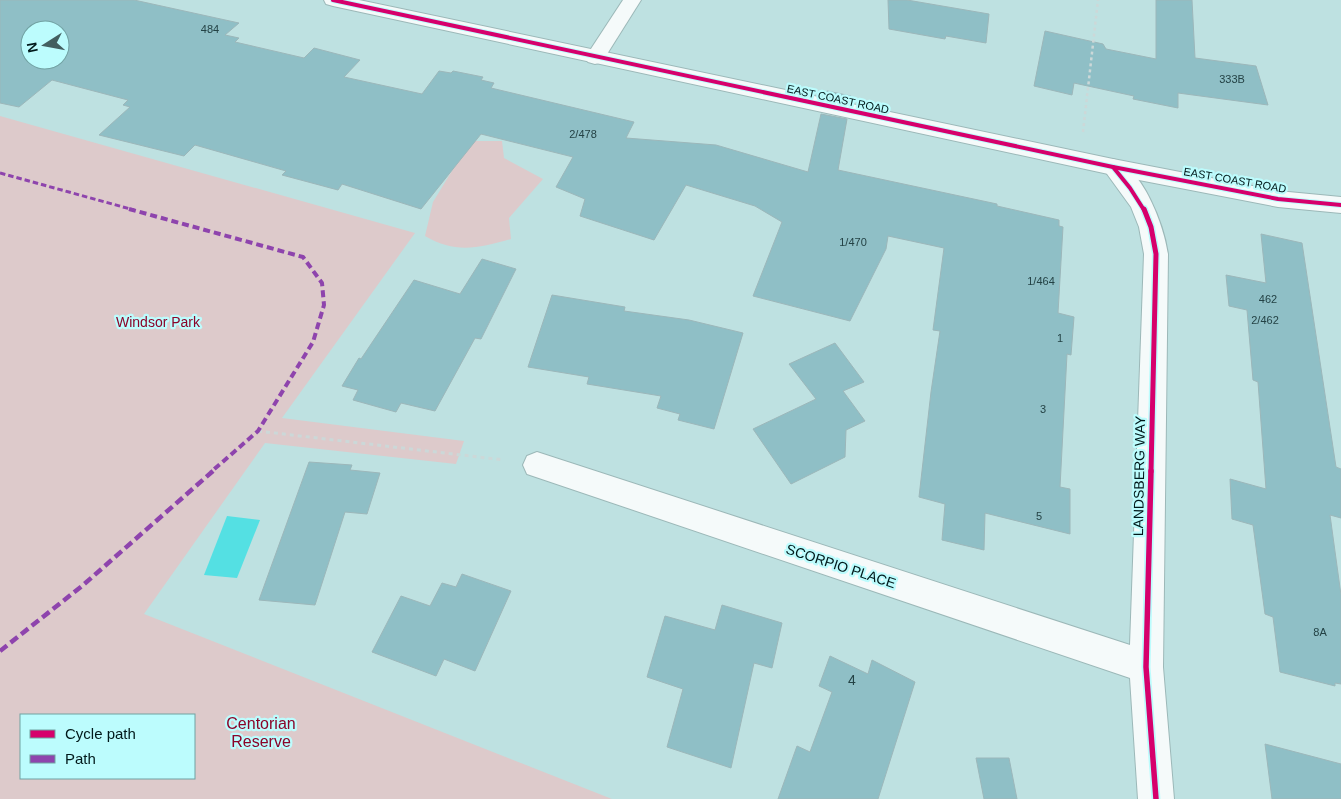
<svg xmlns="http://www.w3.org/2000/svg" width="1341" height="799" viewBox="0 0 1341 799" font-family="Helvetica,sans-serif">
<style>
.green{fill:#ddcacb;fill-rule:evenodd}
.water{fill:#54e0e3}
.building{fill:#8fbfc6;stroke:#9cb7ba;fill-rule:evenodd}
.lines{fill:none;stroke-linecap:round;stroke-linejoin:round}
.minor-casing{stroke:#9cb8b8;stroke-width:2}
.major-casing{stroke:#9cb8b8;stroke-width:2}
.path-far1{stroke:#ccd8d8;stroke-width:2.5;stroke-dasharray:3 3;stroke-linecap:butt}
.path{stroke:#ccd8d8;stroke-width:3;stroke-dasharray:4 4;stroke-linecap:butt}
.minor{fill:#f5fafa;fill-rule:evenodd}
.major{fill:#f5fafa;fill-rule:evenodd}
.quiet-far2{stroke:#8e44ad;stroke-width:3;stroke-dasharray:5.5 3;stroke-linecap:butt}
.quiet-far1{stroke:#8e44ad;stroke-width:4;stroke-dasharray:7 4;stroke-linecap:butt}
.quiet{stroke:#8e44ad;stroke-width:4.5;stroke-dasharray:9 4.5;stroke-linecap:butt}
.cycleway-far2-casing{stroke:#bcfcfd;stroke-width:6}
.cycleway-far1-casing{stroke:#bcfcfd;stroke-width:8}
.cycleway-casing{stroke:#bcfcfd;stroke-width:9}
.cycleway-far2{stroke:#d6006c;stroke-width:4}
.cycleway-far1{stroke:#d6006c;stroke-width:5}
.cycleway{stroke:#d6006c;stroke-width:5.5}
.labels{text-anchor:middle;stroke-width:4.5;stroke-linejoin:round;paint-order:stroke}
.number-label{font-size:11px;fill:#244245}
.far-street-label{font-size:11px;fill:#01191a;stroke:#bcfcfd}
.park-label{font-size:14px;fill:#8b0428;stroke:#bcfcfd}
.street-label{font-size:14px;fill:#01191a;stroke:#bcfcfd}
.near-number-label{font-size:14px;fill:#244245}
.near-park-label{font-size:16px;fill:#8b0428;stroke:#bcfcfd}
</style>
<rect width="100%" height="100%" fill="#bee1e1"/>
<!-- green -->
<g class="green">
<path d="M 0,116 L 415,233 L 282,418 L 464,441 L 456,464 L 265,443 L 144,614 L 612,799 L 0,799 ZM 21,715 L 194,715 L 194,778 L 21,778 Z"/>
<path d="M 475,141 L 502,141 L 504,158 L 543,179 L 509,218 L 511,239 C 478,248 456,254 425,236 L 433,202 L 458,161 Z"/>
</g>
<!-- water -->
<polygon class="water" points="227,516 260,520 237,578 204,575"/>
<!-- building -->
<g class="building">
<path d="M 0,0 L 134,0 L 239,23 L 225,35 L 239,38 L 235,42 L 304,58 L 314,48 L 360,60 L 344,77 L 422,94 L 439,71 L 451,73 L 453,71 L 483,77 L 481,80 L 494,83 L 491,88 L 634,122 L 626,138 L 716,145 L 808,172 L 821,114 L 847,119 L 838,170 L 997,204 L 997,206 L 1059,220 L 1059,226 L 1063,227 L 1058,313 L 1074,317 L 1071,355 L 1067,354 L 1060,487 L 1070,489 L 1070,534 L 985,513 L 984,550 L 942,540 L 945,504 L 919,497 L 931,392 L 940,331 L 933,330 L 944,248 L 888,236 L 886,249 L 850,321 L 753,296 L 782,222 L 755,206 L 686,185 L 654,240 L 580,216 L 585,199 L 556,187 L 573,157 L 481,134 L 421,209 L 342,184 L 338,190 L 282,175 L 286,171 L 195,145 L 184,156 L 99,135 L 130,107 L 123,105 L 128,100 L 52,80 L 19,107 L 0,103 ZM 30,30 L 60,30 L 60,60 L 30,60 Z"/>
<polygon points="888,0 907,0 989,14 986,43 946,36 945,39 889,29"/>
<polygon points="1156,0 1192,0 1195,58 1256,66 1268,105 1178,93 1178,108 1133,99 1134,96 1074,83 1072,95 1034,86 1045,31 1103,44 1106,49 1156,59"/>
<polygon points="827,91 851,96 850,102 825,96"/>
<polygon points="1261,234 1302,243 1336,467 1341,469 1341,518 1330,515 1341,595 1341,684 1335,683 1335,686 1280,672 1273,617 1265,614 1253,525 1232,519 1230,479 1266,489 1258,382 1253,380 1247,310 1229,306 1226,275 1266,283"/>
<polygon points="482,259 516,269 481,339 475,338 435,411 401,403 396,412 353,400 358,390 342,386 359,358 361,359 414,280 460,294"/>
<polygon points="552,295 625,307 624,311 689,320 743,333 714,429 678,420 680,414 657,408 661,396 587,384 589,377 528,367"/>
<polygon points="835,343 864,382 843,391 865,421 846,430 845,457 791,484 753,429 816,399 789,364"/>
<polygon points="309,462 352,465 350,470 380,473 367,514 345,512 315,605 259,600"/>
<polygon points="462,574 511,591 475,671 444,659 436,676 372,652 401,596 430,606 442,583 456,587"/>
<polygon points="722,605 782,623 772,668 754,663 731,768 667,747 683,689 647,677 665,616 715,630"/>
<polygon points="830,656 868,674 872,660 915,682 878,799 778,799 797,746 810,752 832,692 819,686"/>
<polygon points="1265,744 1341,764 1341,799 1272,799"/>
<polygon points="976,758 1009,758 1017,799 984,799"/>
</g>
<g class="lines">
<!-- minor casing -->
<g class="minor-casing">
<g id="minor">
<polygon points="623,0 641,0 602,62 595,64 588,62 585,58"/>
<path d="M 1113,159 C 1143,168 1164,226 1168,254 L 1163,667 L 1174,799 L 1138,799 L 1130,678 L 527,474 L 523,465 L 527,456 L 537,452 L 1130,645 L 1144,254 L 1139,227 L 1131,207 L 1102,167 L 1105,162 Z"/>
</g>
</g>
<!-- major casing -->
<g class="major-casing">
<polygon id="major" points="324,0 359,0 1113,159 1278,191 1341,197 1341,213 1278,207 1113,175 333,6 326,4"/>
</g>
<!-- path-far1 -->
<polyline class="path-far1" points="1083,132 1098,0"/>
<!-- path -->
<polyline class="path" points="258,431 504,460"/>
<!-- minor -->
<use href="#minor" class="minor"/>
<!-- major -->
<use href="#major" class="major"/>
<!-- quiet-far2 -->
<polyline class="quiet-far2" points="0,173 134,210"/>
<!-- quiet-far1 -->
<polyline class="quiet-far1" points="129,209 303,257 322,283 324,305 313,342 258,431 211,472"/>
<!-- quiet -->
<polyline class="quiet" points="0,651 82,586 213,471"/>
<!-- cycleway-far2 casing -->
<g class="cycleway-far2-casing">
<g id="cycleway-far2">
<polyline points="333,0 1113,167 1278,199 1341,205"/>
<polyline points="1113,167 1130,188 1144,210"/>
</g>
</g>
<!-- cycleway-far1 casing -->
<g class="cycleway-far1-casing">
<polyline id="cycleway-far1" points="1144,209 1151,227 1156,254 1151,472"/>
</g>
<!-- cycleway casing -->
<g class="cycleway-casing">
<polyline id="cycleway" points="1151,471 1146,667 1156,799"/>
</g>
<!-- cycleway-far2 -->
<use href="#cycleway-far2" class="cycleway-far2"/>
<!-- cycleway-far1 -->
<use href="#cycleway-far1" class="cycleway-far1"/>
<!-- cycleway -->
<use href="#cycleway" class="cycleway"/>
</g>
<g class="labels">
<!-- number labels -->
<g class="number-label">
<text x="210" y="33">484</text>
<text x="1232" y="83">333B</text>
<text x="583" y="138">2/478</text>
<text x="853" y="246">1/470</text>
<text x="1041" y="285">1/464</text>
<text x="1268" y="303">462</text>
<text x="1265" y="324">2/462</text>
<text x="1060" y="342">1</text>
<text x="1043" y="413">3</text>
<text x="1039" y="520">5</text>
<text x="1320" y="636">8A</text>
</g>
<!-- far-street labels -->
<g class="far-street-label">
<text transform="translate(838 99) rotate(12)" y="4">EAST COAST ROAD</text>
<text transform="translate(1235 180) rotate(10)" y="4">EAST COAST ROAD</text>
</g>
<!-- park labels -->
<g class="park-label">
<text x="158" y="327">Windsor Park</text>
</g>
<!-- street labels -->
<g class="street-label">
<text transform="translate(1139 476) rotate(-89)" y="5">LANDSBERG WAY</text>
<text transform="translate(841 566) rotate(18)" y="5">SCORPIO PLACE</text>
</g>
<!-- near-number labels -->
<g class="near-number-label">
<text x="852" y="685">4</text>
</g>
<!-- near-park labels -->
<g class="near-park-label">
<text x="261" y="729">Centorian<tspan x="261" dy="18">Reserve</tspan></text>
</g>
</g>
<!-- legend -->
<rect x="20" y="714" width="175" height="65" fill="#bcfcfd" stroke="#71a1a2"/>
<rect x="30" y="730" width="25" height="8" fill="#d6006c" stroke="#71a1a2"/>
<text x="65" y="739" font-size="15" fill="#01191a">Cycle path</text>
<rect x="30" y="755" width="25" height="8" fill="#8e44ad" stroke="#71a1a2"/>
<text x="65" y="764" font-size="15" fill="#01191a">Path</text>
<!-- north arrow -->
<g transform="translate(45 45) rotate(259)"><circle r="24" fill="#bcfcfd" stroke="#71a1a2"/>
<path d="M0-4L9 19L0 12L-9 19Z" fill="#435f60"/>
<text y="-8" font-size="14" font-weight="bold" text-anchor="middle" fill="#01191a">N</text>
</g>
</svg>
